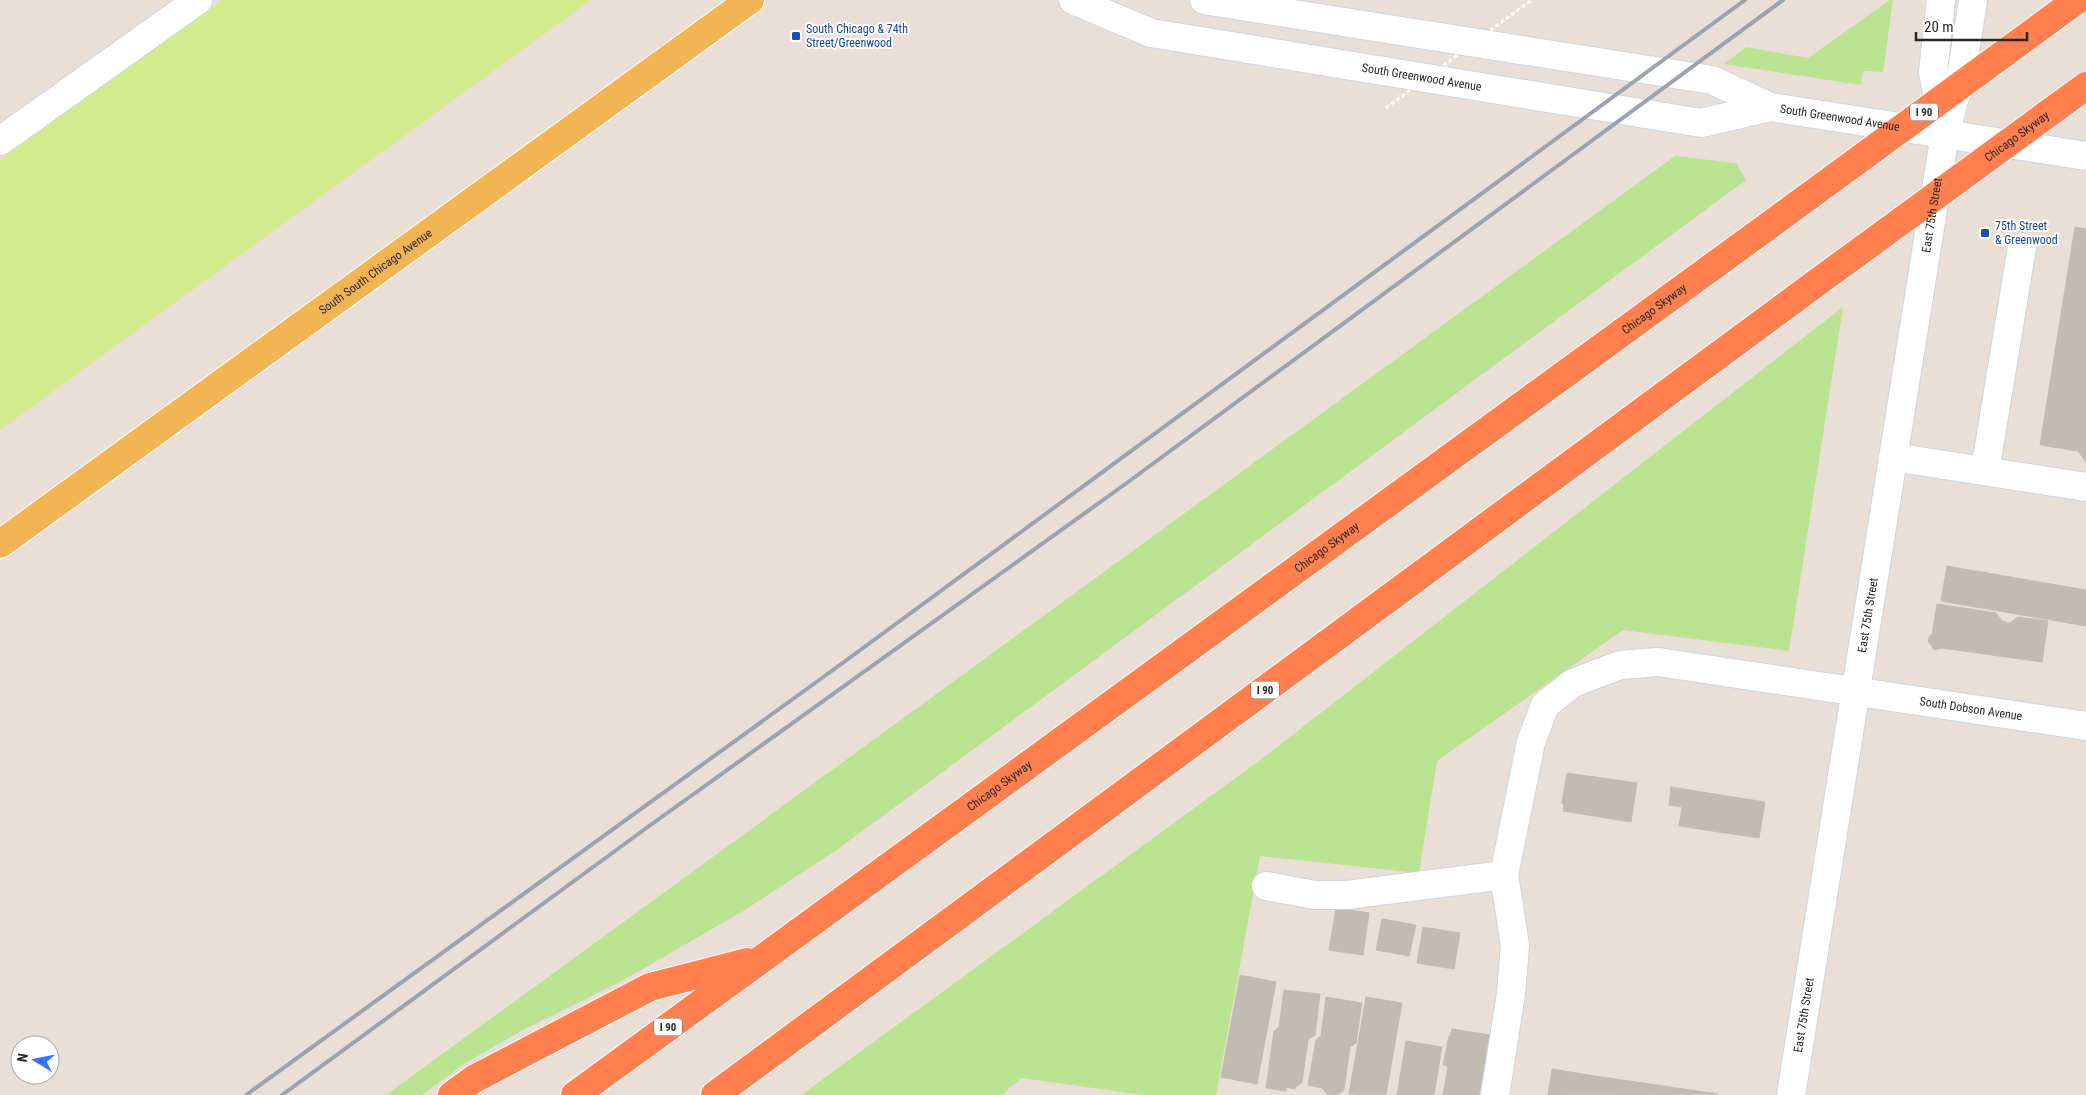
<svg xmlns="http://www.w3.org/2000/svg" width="2086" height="1095" viewBox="0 0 2086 1095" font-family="'Roboto Condensed',sans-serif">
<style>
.green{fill:#bae392}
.pitch{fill:#d2eb8d}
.building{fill:#c2bbb4;stroke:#c5bbb2}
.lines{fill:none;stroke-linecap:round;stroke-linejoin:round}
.minor-casing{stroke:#cdd4e1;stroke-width:30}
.major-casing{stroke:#fff;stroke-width:30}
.highway-casing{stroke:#fff;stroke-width:30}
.path{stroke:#fff;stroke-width:3;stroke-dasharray:4 2.5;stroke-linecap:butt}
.minor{stroke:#fff;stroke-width:28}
.major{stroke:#f3b553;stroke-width:28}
.highway{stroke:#ff7f4e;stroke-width:28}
.rail{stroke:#9ba2b2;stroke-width:4}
.highway-bridge-casing{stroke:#fff;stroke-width:30;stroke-linecap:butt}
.path-bridge{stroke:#fff;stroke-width:3;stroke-dasharray:4 2.5;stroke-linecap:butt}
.highway-bridge{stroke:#ff7f4e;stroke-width:28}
.transit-dot{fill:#1a4fb4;stroke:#fff;stroke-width:2}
.labels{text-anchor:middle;stroke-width:4;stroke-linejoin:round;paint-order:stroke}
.shield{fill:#fff;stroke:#686868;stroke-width:1}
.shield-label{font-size:11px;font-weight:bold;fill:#272727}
.transit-label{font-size:12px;fill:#164399;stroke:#fff;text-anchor:start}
.street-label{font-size:12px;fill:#272727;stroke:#fff}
</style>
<rect width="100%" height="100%" fill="#eadfd7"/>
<!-- green -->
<g class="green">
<polygon points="1890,0 1893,0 1883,72 1863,71 1861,85 1724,64 1746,47 1808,58"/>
<polygon points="1675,156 1736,163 1746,180 838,849 745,910 620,982 521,1031 467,1062 422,1095 386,1095"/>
<polygon points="1843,307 1789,651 1623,630 1437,761 1419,873 1260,856 1216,1095 1143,1095 1022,1078 1001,1095 801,1095 1263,758"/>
</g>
<!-- pitch -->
<polygon class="pitch" points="223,0 591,0 0,430 0,160"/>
<!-- building -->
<g class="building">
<polygon points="2075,227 2086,229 2086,462 2078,451 2040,445"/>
<polygon points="1947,566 2086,590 2086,626 1941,601"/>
<polygon points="1937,604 1996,613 2002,621 2010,623 2018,617 2048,621 2042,662 1942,648 1934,650 1928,641 1930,635 1932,635"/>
<polygon points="1567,773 1637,783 1631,822 1563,811 1564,804 1562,803"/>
<polygon points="1671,787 1765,802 1759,838 1679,826 1682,807 1669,805"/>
<polygon points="1336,908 1369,913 1363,955 1329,950"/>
<polygon points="1382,919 1416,925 1409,956 1376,950"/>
<polygon points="1423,927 1460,933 1454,969 1417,963"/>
<polygon points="1240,975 1276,982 1257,1084 1221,1077"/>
<polygon points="1284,990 1320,994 1315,1035 1308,1040 1302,1082 1294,1089 1286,1087 1286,1091 1266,1088 1274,1031 1279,1027"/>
<polygon points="1326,997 1362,1003 1356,1043 1350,1047 1344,1090 1337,1095 1327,1094 1322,1088 1308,1085 1316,1040 1321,1036"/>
<polygon points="1366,997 1402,1003 1386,1095 1349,1094"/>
<polygon points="1452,1029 1490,1035 1479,1095 1443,1095 1448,1066 1443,1065 1449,1036 1450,1036"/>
<polygon points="1406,1041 1442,1047 1434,1095 1397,1095"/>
<polygon points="1552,1069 1595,1076 1718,1094 1548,1095"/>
</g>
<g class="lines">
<!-- minor casing -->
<g class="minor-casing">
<g id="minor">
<path id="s1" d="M 1073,0 L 1151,33 L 1701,123 L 1770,107"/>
<path id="s2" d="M 1204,0 L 1712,80 L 1770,107 L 2086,156"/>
<polyline points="1941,0 1933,72 1943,123"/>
<polyline points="0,141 198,0"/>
<polyline points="1893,457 2086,487"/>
<polyline points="1985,471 2022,247"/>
<polyline points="1266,886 1315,895 1347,895 1504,875"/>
<path id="s3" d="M 1495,1095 L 1511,994 L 1515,945 L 1504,875 L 1531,742 L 1545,705 L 1573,683 L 1620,665 L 1658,662 L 2086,726"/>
<path id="s4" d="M 1791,1095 L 1945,134 L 1962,71 L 1973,0"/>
</g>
</g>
<!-- major casing -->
<g class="major-casing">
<g id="major">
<path id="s5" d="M 0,544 L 750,0"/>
</g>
</g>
<!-- highway casing -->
<g class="highway-casing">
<g id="highway">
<polyline points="452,1095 474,1079 650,987 747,962"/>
<path id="s6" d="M 575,1095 L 1771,224"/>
<polyline points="715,1095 1815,284"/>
</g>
</g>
<!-- path -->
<polyline class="path" points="1522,7 1532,0"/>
<!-- minor -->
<use href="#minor" class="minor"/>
<!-- major -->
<use href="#major" class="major"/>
<!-- highway -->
<use href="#highway" class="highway"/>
<!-- rail -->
<g class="rail">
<polyline points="246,1095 844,662 1745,0"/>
<polyline points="282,1095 645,829 1124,485 1783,0"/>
</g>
<!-- highway-bridge casing -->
<g class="highway-bridge-casing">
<g id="highway-bridge">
<polyline points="1771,224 2077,0"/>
<path id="s7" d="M 1815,284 L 2086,86"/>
</g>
</g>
<!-- path-bridge -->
<polyline class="path-bridge" points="1386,108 1522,7"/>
<!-- highway-bridge -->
<use href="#highway-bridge" class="highway-bridge"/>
</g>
<!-- markers -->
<g class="transit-dot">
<rect x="791" y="31" width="10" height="10" rx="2.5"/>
<rect x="1980" y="228" width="10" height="10" rx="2.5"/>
</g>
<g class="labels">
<!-- shield labels -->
<g class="shield">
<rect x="1910" y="103.5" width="28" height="17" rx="4"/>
<rect x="1251" y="681.5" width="28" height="17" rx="4"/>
<rect x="654" y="1018.5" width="28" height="17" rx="4"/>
</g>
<g class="shield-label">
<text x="1924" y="116">I 90</text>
<text x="1265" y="694">I 90</text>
<text x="668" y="1031">I 90</text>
</g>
<!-- transit labels -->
<g class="transit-label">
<text x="806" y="33">South Chicago &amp; 74th<tspan x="806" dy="14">Street/Greenwood</tspan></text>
<text x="1995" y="230">75th Street<tspan x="1995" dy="14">&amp; Greenwood</tspan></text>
</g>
<!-- street labels -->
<g class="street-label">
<text dy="4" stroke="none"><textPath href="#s1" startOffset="359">South Greenwood Avenue</textPath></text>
<text dy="4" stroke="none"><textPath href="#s2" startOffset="649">South Greenwood Avenue</textPath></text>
<text dy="4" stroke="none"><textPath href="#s7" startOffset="250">Chicago Skyway</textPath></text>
<text dy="4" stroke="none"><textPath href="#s4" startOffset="891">East 75th Street</textPath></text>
<text dy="4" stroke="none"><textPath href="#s5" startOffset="464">South South Chicago Avenue</textPath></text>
<text dy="4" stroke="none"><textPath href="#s6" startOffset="1335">Chicago Skyway</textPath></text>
<text dy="4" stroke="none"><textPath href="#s6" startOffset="930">Chicago Skyway</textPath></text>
<text dy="4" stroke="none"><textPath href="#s4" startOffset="486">East 75th Street</textPath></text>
<text dy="4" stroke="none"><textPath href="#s3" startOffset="838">South Dobson Avenue</textPath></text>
<text dy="4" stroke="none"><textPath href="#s6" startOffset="525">Chicago Skyway</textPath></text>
<text dy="4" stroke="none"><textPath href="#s4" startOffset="81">East 75th Street</textPath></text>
</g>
</g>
<!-- north arrow -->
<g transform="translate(35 1060) rotate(280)"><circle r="24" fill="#ffffff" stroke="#a9a9a9"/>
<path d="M0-4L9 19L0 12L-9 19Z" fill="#3177fe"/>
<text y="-8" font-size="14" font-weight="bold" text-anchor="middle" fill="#272727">N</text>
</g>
<!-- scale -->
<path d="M1916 32v8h111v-8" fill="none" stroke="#272727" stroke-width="2.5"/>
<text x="1924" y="32" font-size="15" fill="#272727" stroke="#ffffff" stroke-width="4" paint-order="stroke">20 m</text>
</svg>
